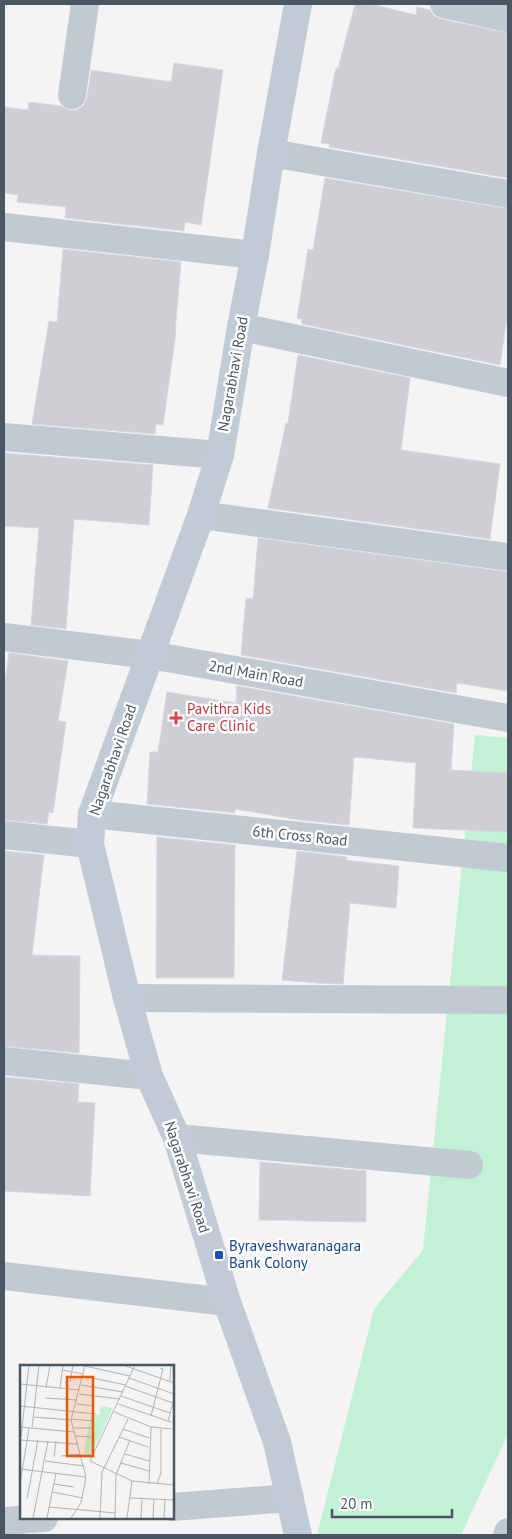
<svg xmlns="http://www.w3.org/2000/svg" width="512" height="1539" viewBox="0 0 512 1539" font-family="'PT Sans',sans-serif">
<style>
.green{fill:#c3f1d5}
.building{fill:#cdcfd5;stroke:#d7d9de}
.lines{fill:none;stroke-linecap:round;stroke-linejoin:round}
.minor{stroke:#c1cad2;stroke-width:28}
.secondary{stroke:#c1cbd6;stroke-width:28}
.health-dot{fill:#e0444e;stroke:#fff;stroke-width:2}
.transit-dot{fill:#1a4fb4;stroke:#fff;stroke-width:2}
.labels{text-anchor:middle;stroke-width:5;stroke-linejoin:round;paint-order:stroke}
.street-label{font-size:15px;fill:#4a5661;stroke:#fff}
.health-label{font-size:15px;fill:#be3a42;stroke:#fff;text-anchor:start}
.transit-label{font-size:15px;fill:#164399;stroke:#fff;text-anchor:start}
.inset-road{fill:none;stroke:#b1b4b9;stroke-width:1}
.view{fill:#e8590c;fill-opacity:0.15;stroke:#e8590c;stroke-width:2.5}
.inset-edge{fill:none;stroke:#4a5661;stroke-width:2.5}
</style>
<rect width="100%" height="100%" fill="#f5f3f3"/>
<!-- green -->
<polygon class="green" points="475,735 508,738 508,1434 461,1535 317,1535 374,1309 423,1250"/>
<!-- building -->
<g class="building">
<polygon points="355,4 371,4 416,15 417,7 430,10 434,16 441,19 508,33 508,178 329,147 330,144 321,143 336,68 338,69"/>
<polygon points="174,63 223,70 201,225 185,222 184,231 65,218 66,207 17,202 18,195 4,193 4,107 28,110 29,102 61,106 69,110 77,110 84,105 87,98 91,70 171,82"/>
<polygon points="325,178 508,209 508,310 500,365 302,324 302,319 297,318 308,249 313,250"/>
<polygon points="63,249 181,262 175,332 176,332 163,425 156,424 155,434 32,424 49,321 57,322"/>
<polygon points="298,355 410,378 401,450 500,464 490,539 268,508 286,423 288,423"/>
<polygon points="4,453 153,465 149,525 74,519 66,629 31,625 39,528 4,526"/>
<polygon points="258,538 508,572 508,691 457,683 456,693 241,655 246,598 253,599"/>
<polygon points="9,653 68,661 58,721 66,722 53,813 49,812 47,824 4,820 4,689"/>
<polygon points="237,686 454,724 451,770 508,773 508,832 413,828 416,763 354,757 349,825 299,820 235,809 235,813 147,804 150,752 158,752 167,692 236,703"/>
<polygon points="157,837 235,845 234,978 156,978"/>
<polygon points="4,851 44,855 32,955 80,956 79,1053 4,1046"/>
<polygon points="297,851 347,857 346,860 399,866 396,908 350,903 343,984 318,983 282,980"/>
<polygon points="4,1077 79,1084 78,1102 95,1103 90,1196 4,1191"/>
<polygon points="260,1162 366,1171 366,1222 259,1220"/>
</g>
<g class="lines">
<!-- minor -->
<g class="minor">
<polyline points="444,4 508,18"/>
<polyline points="72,95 85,4"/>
<polyline points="271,153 508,194"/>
<polyline points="4,227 255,255"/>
<polyline points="241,327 508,383"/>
<polyline points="4,437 220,455"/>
<polyline points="201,515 508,557"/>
<polyline points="4,637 150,655 508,718"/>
<polyline points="92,814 508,858"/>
<polyline points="4,835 90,844"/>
<polyline points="127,998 507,1000"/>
<polyline points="4,1061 149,1076"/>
<polyline points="177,1138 469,1165"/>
<polyline points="4,1276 227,1302"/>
<polyline points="172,1507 290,1498"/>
<polyline points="4,1521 44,1518"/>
<polyline points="507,1535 508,1532"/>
</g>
<!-- secondary -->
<polyline class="secondary" points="298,4 271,153 255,255 241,327 220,455 201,515 92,814 90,844 127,998 149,1076 177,1138 227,1302 277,1442 298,1535"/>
</g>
<!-- markers -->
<path class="health-dot" d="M173.5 710.5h5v5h5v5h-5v5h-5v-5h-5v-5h5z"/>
<rect class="transit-dot" x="214" y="1250" width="10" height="10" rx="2.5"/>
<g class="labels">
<!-- street labels -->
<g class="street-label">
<text transform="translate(233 374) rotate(-80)" y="5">Nagarabhavi Road</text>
<text transform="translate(256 674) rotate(10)" y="5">2nd Main Road</text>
<text transform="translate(113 760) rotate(-71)" y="5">Nagarabhavi Road</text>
<text transform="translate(300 836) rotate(6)" y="5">6th Cross Road</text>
<text transform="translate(187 1177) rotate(72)" y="5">Nagarabhavi Road</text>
</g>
<!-- health labels -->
<g class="health-label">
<text x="187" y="714">Pavithra Kids<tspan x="187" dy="17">Care Clinic</tspan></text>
</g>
<!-- transit labels -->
<g class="transit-label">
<text x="229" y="1251">Byraveshwaranagara<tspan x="229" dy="17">Bank Colony</tspan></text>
</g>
</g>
<!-- overview -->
<g transform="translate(20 1365)">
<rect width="154" height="154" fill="#f5f3f3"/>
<path d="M 81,41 L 93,43 L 69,94 L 63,91 L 71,50 L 79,50 Z" fill="#c3f1d5"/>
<path class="inset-road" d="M 103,0 L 154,18M 115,0 L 70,96 L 112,116 L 154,120M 65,1 L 110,11M 42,5 L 63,9M 63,11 L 106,20M 109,13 L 154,29M 150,16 L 151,0M 50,17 L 53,0M 0,19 L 59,25M 61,20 L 103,27M 105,21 L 153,38M 26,23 L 30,0M 40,23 L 43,0M 59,29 L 100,34M 101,31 L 150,48M 25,33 L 57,35M 57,39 L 74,41M 98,39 L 154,58M 0,41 L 76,49M 94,47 L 131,62 L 152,64M 131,51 L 143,4 L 140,3M 13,52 L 51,55M 51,54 L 73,56M 148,56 L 154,35M 0,62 L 54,67M 12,63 L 19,0M 54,63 L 73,63M 103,64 L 129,73M 56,71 L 71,72M 1,72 L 9,0M 99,72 L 128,82M 0,75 L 57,79M 105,89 L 129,96M 41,91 L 61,89M 34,92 L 36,76M 25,96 L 64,101M 101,98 L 129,106M 0,104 L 66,112M 0,119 L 9,63M 33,119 L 54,122M 129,119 L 131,62M 137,119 L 141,108 L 141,64M 32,127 L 63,133M 110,133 L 154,135M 7,134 L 18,75M 29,142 L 95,148M 13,153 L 28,76M 27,153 L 36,108M 51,153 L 61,138 L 66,112 L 51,55 L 65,0M 80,153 L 82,107 L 108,54M 95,153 L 96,110 L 110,75M 107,153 L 112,116M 121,153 L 122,133M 133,153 L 134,134M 144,153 L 145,134"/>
<path class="view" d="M 47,12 L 73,12 L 73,91 L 47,91 Z"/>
<rect width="154" height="154" class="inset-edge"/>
</g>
<!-- border -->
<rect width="512" height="1539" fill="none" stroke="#4a5661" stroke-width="10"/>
<!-- scale -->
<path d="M332 1509v8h120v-8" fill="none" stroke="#4a5661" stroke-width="2.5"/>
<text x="340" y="1509" font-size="15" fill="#4a5661" stroke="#ffffff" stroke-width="4" paint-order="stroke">20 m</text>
</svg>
